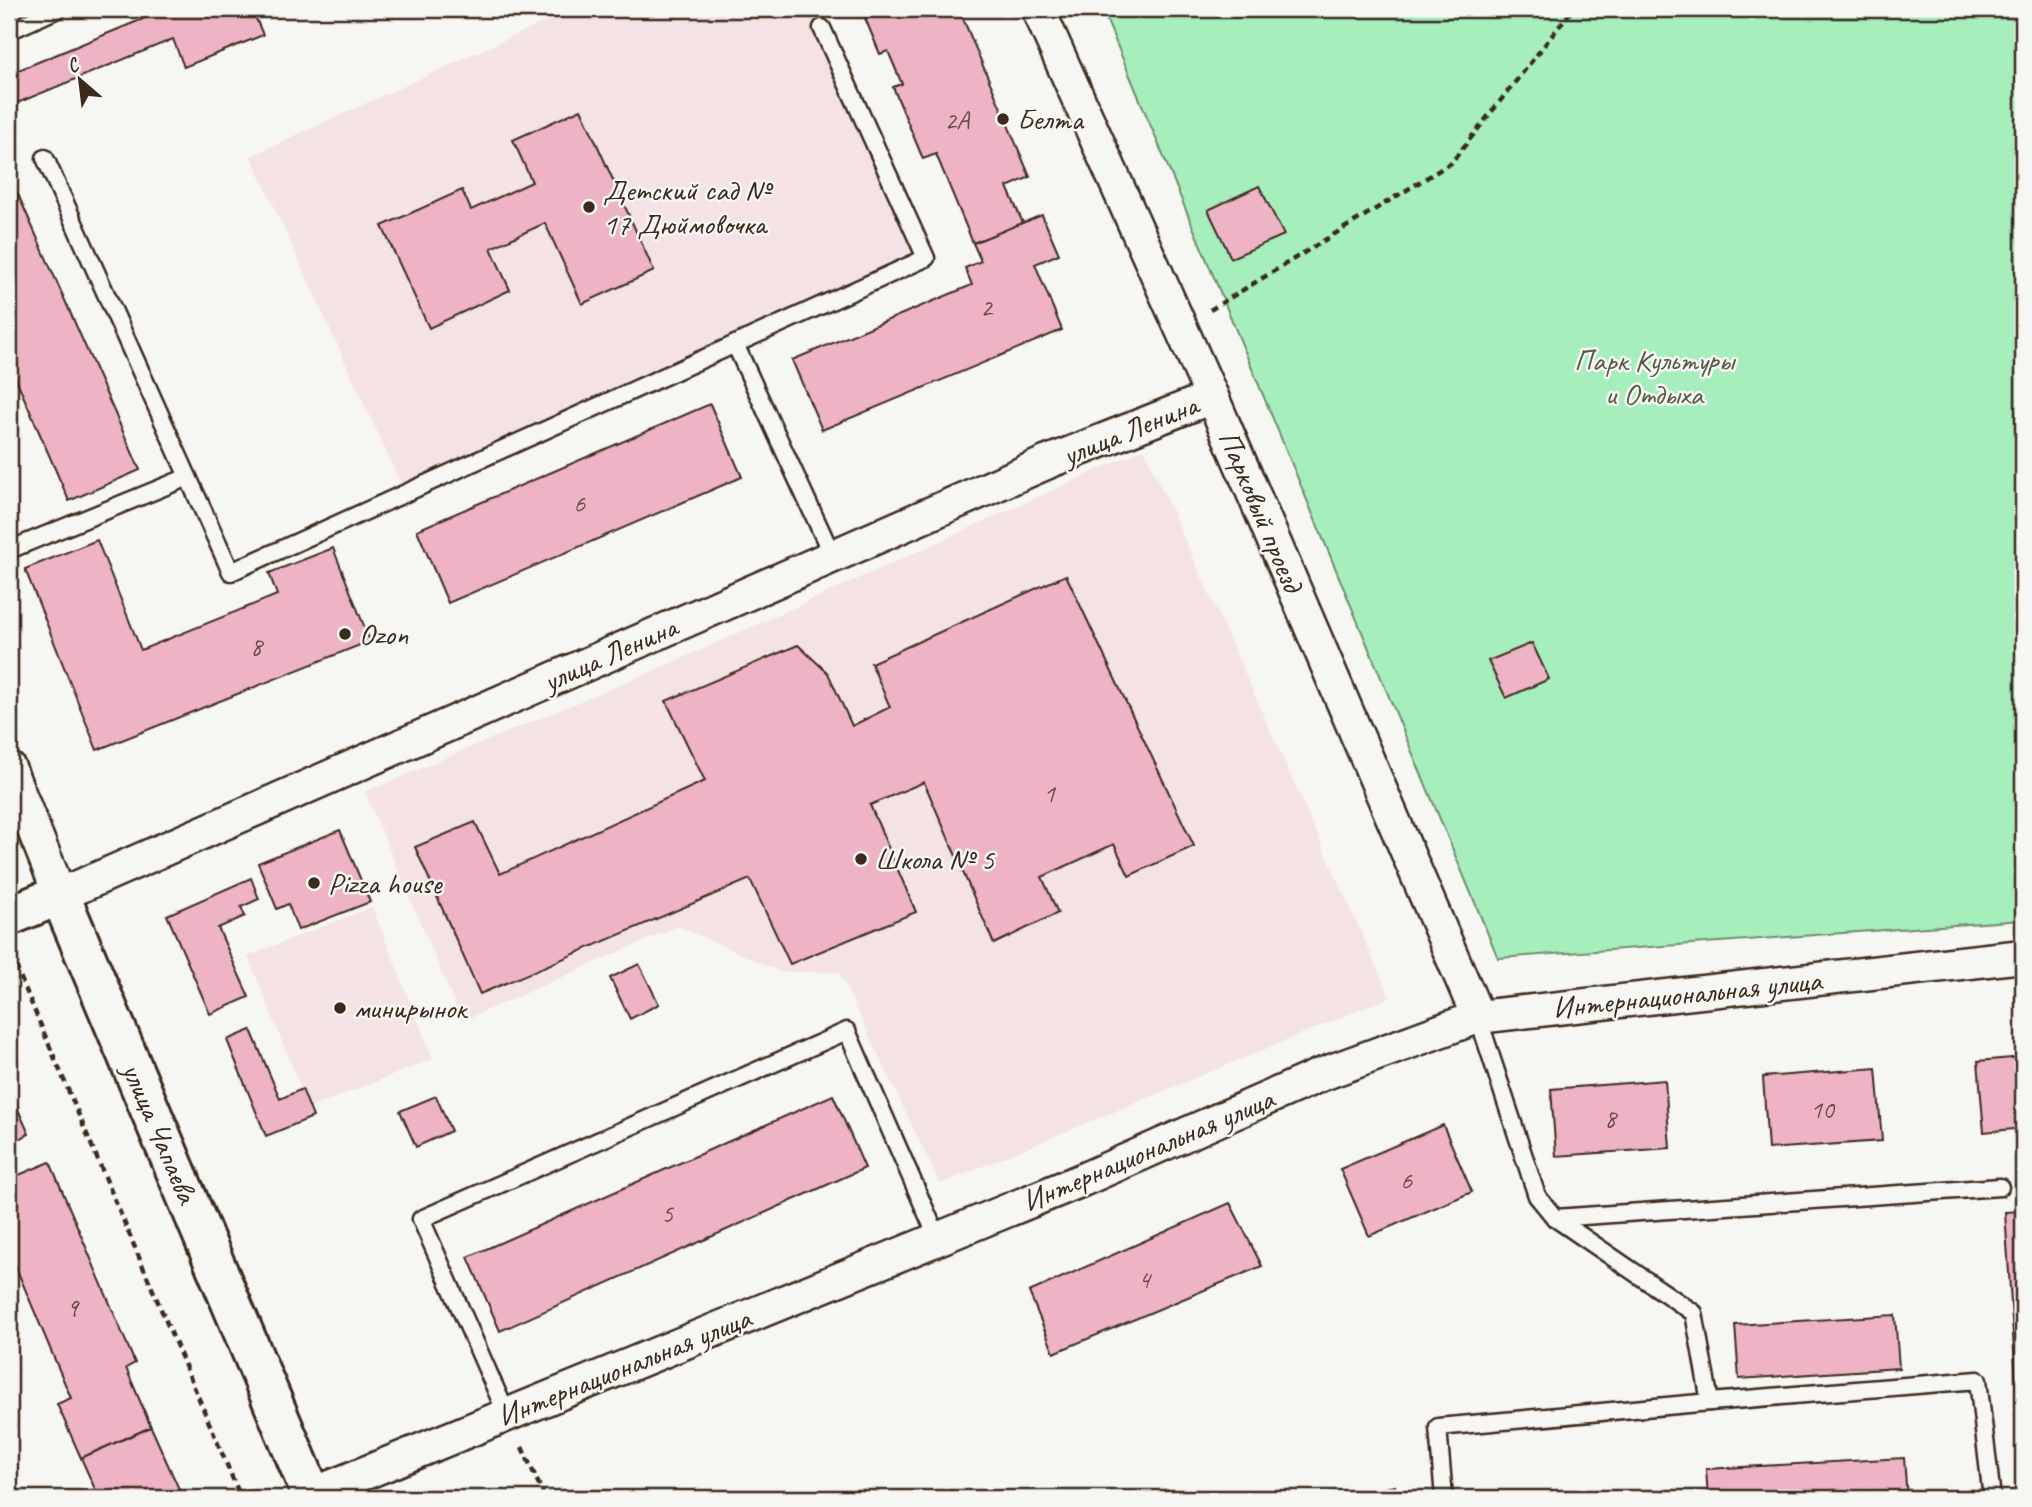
<svg xmlns="http://www.w3.org/2000/svg" width="2032" height="1507" viewBox="0 0 2032 1507" font-family="Caveat,sans-serif">
<style>
.built{fill:#f4e2e4}
.green{fill:#a6eebc;stroke:#708c6d;stroke-width:2}
.building{fill:#eeb4c5;stroke:#3b2a1e;stroke-width:2}
.lines{fill:none;stroke-linecap:round;stroke-linejoin:round}
.lane-casing{stroke:#3b2a1e;stroke-width:21}
.street-casing{stroke:#3b2a1e;stroke-width:37}
.secondary-casing{stroke:#3b2a1e;stroke-width:44}
.path{stroke:#3b2a1e;stroke-width:4.5;stroke-dasharray:7 5;stroke-linecap:butt}
.lane{stroke:#f6f6f2;stroke-width:16}
.street{stroke:#f6f6f2;stroke-width:32}
.secondary{stroke:#f6f6f2;stroke-width:38}
.poi-dot{fill:#3b2a1e;stroke:#f6f6f2;stroke-width:2.5}
.labels{text-anchor:middle;stroke-width:5;stroke-linejoin:round;paint-order:stroke}
.number-label{font-size:26px;fill:#684c48}
.poi-label{font-size:30px;fill:#3b2a1e;stroke:#f6f6f2;text-anchor:start}
.park-label{font-size:30px;fill:#565b46;stroke:#f6f6f2}
.street-label{font-size:30px;fill:#3b2a1e;stroke:#f6f6f2}
</style>
<rect width="100%" height="100%" fill="#f6f6f2"/>
<filter id="ink" filterUnits="userSpaceOnUse"><feTurbulence type="fractalNoise" baseFrequency=".0143" numOctaves="2"/><feDisplacementMap in="SourceGraphic" scale="14" xChannelSelector="R" yChannelSelector="G"/><feConvolveMatrix kernelMatrix="1 2 1 2 8 2 1 2 1" color-interpolation-filters="sRGB"/></filter>
<g filter="url(#ink)">
<!-- built -->
<g class="built">
<polygon points="573,9 813,9 926,258 407,497 251,156"/>
<polygon points="1144,449 1390,997 940,1184 839,972 781,972 678,926 462,1021 365,792 688,656"/>
<polygon points="372,907 433,1059 309,1108 248,956"/>
</g>
<!-- green -->
<polygon class="green" points="1102,9 2023,9 2023,920 1498,958"/>
<!-- building -->
<g class="building">
<polygon points="167,9 252,9 263,35 184,67 173,39 15,104 9,90 9,74"/>
<polygon points="888,9 959,9 1030,177 1007,187 1023,223 973,243 936,154 923,159 893,87 902,84 888,51 880,54 865,18"/>
<polygon points="581,109 654,271 582,304 545,223 491,248 510,290 429,328 382,226 462,190 471,210 532,182 513,140"/>
<polygon points="9,174 140,470 69,501 9,363"/>
<polygon points="1259,186 1284,235 1231,258 1208,210"/>
<polygon points="1042,215 1059,254 1035,264 1062,330 822,430 792,360 972,285 965,268 981,261 973,243"/>
<polygon points="710,404 742,477 448,603 417,530"/>
<polygon points="97,540 141,650 277,595 269,573 333,548 370,641 97,750 25,569"/>
<polygon points="1066,575 1194,846 1129,876 1114,844 1042,877 1058,913 994,944 924,782 870,805 916,912 790,964 750,879 480,994 415,847 475,822 500,874 705,781 666,701 798,645 828,673 852,726 890,707 871,663"/>
<polygon points="1532,643 1549,679 1506,698 1488,661"/>
<polygon points="340,830 370,902 298,930 288,904 277,909 258,863"/>
<polygon points="251,878 259,899 241,907 245,916 218,928 249,997 210,1014 167,915"/>
<polygon points="639,964 659,1004 630,1019 610,978"/>
<polygon points="251,1030 280,1099 302,1089 313,1117 266,1136 227,1040"/>
<polygon points="2023,1057 2023,1128 1984,1132 1978,1061"/>
<polygon points="1876,1068 1882,1141 1768,1149 1763,1077"/>
<polygon points="1665,1080 1670,1148 1556,1156 1551,1089"/>
<polygon points="9,1089 29,1134 9,1144"/>
<polygon points="833,1095 865,1168 500,1331 468,1257"/>
<polygon points="436,1096 451,1131 416,1147 400,1111"/>
<polygon points="1443,1125 1472,1192 1369,1236 1340,1169"/>
<polygon points="50,1162 135,1363 126,1368 151,1427 81,1458 57,1404 71,1398 9,1251 9,1179"/>
<polygon points="1230,1203 1262,1266 1054,1353 1029,1292"/>
<polygon points="2023,1211 2023,1489 2005,1212"/>
<polygon points="1895,1315 1899,1368 1739,1379 1735,1325"/>
<polygon points="151,1427 183,1498 99,1498 81,1458"/>
<polygon points="1904,1458 1907,1498 1708,1498 1706,1469"/>
<polygon points="1395,1486 1397,1498 1336,1498"/>
</g>
<g class="lines">
<!-- lane casing -->
<g class="lane-casing">
<g id="lane">
<polyline points="9,31 58,9"/>
<polyline points="735,344 833,557"/>
<polyline points="188,477 231,572 926,258 822,28"/>
<polyline points="9,550 188,477 45,158"/>
<polyline points="1555,1218 2000,1187"/>
<polyline points="1710,1402 1978,1380 1992,1498"/>
<polyline points="507,1415 421,1219 847,1031 938,1239"/>
<polyline points="1444,1498 1438,1427 1710,1402 1694,1313 1555,1218 1537,1196 1478,1017"/>
</g>
</g>
<!-- street casing -->
<g class="street-casing">
<g id="street">
<polyline points="1038,9 1212,397 1478,1017"/>
<polyline points="9,768 60,895 1048,462 1212,397"/>
<polyline points="311,1495 1082,1180 1320,1075 1478,1017 2023,956"/>
</g>
</g>
<!-- secondary casing -->
<g class="secondary-casing">
<polyline id="secondary" points="9,916 60,895 313,1498"/>
</g>
<!-- path -->
<g class="path">
<polyline points="1210,310 1451,163 1573,9"/>
<polyline points="11,955 241,1498"/>
<polyline points="522,1447 545,1498"/>
</g>
<!-- lane -->
<use href="#lane" class="lane"/>
<!-- street -->
<use href="#street" class="street"/>
<!-- secondary -->
<use href="#secondary" class="secondary"/>
</g>
</g>
<!-- markers -->
<g class="poi-dot">
<circle cx="1003" cy="119" r="7"/>
<circle cx="589" cy="207" r="7"/>
<circle cx="345" cy="634" r="7"/>
<circle cx="861" cy="859" r="7"/>
<circle cx="314" cy="883" r="7"/>
<circle cx="340" cy="1008" r="7"/>
</g>
<g class="labels">
<!-- number labels -->
<g class="number-label">
<text x="957" y="129">2А</text>
<text x="986" y="316">2</text>
<text x="579" y="512">6</text>
<text x="256" y="655">8</text>
<text x="1049" y="802">1</text>
<text x="1822" y="1118">10</text>
<text x="1610" y="1127">8</text>
<text x="1406" y="1189">6</text>
<text x="667" y="1222">5</text>
<text x="1144" y="1288">4</text>
<text x="72" y="1316">9</text>
</g>
<!-- poi labels -->
<g class="poi-label">
<text x="1017" y="129">Белта</text>
<text x="603" y="200">Детский сад №<tspan x="603" dy="34">17 Дюймовочка</tspan></text>
<text x="359" y="644">Ozon</text>
<text x="875" y="869">Школа № 5</text>
<text x="328" y="893">Pizza house</text>
<text x="354" y="1018">минирынок</text>
</g>
<!-- park labels -->
<g class="park-label">
<text x="1654" y="370">Парк Культуры<tspan x="1654" dy="34">и Отдыха</tspan></text>
</g>
<!-- street labels -->
<g class="street-label">
<text transform="translate(1130 430) rotate(-22)" y="10">улица Ленина</text>
<text transform="translate(1261 511) rotate(67)" y="10">Парковый проезд</text>
<text transform="translate(610 654) rotate(-24)" y="10">улица Ленина</text>
<text transform="translate(1687 994) rotate(-6)" y="10">Интернациональная улица</text>
<text transform="translate(160 1133) rotate(67)" y="10">улица Чапаева</text>
<text transform="translate(1148 1150) rotate(-23)" y="10">Интернациональная улица</text>
<text transform="translate(624 1367) rotate(-22)" y="10">Интернациональная улица</text>
</g>
</g>
<!-- margin -->
<rect width="2032" height="1507" fill="none" stroke="#f6f6f2" stroke-width="35"/>
<rect x="18" y="18" width="1997" height="1472" fill="none" stroke="#3b2a1e" stroke-width="2.5" filter="url(#ink)"/>
<!-- north arrow -->
<g transform="translate(80 80) rotate(332)" stroke="#f6f6f2" stroke-width="5" paint-order="stroke">
<path d="M0-5L12 26L0 18L-12 26Z" fill="#3b2a1e"/>
<text y="-10" font-size="19" font-weight="bold" text-anchor="middle" fill="#3b2a1e">С</text>
</g>
</svg>
